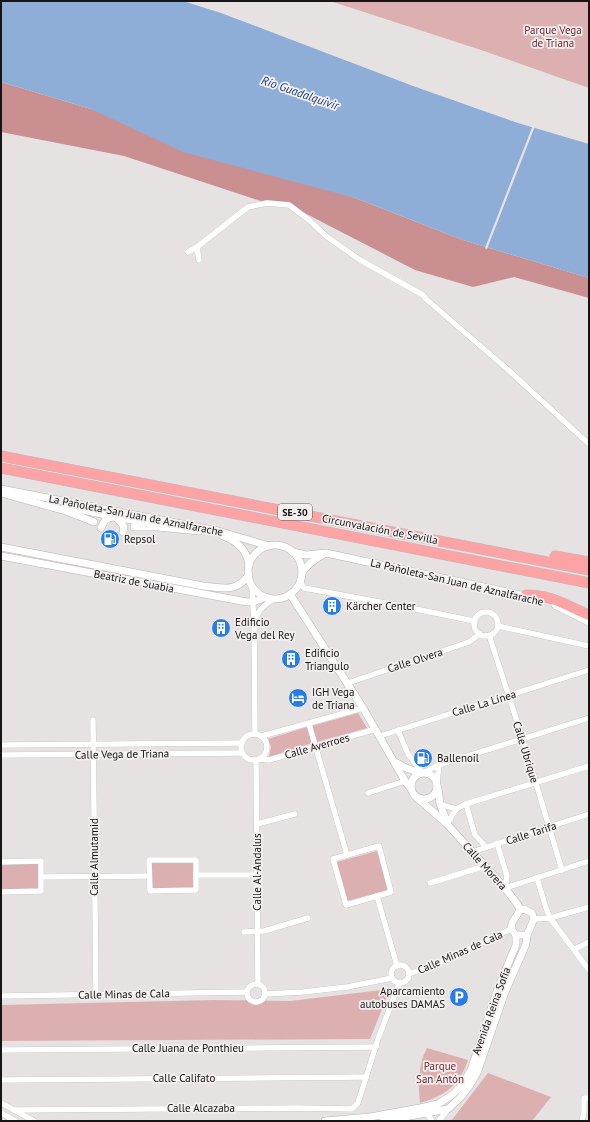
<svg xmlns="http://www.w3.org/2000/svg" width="590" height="1122" viewBox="0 0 590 1122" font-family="'PT Sans',sans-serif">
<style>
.green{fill:#dcb0b1}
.forest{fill:#ca9091}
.water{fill:#8eadd7}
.pier{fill:#e6e2e2}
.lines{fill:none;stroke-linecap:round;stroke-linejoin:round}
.minor-casing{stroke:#b9b4b4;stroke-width:6}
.tertiary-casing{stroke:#b9b4b4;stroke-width:8}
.secondary-casing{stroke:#b9b4b4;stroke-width:8}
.motorway-casing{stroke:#bebdbd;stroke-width:11}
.minor{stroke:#fff;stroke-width:5.5}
.tertiary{stroke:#fff;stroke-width:7}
.secondary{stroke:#fff;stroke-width:7}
.motorway{stroke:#fca3a6;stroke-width:10}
.labels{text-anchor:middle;stroke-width:3.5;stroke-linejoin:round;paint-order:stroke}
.shield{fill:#f4efef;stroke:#595656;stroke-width:1}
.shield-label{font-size:10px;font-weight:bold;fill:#161414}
.park-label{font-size:11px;fill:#6f282f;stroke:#f4efef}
.street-label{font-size:11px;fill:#161414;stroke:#f4efef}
.poi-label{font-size:11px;fill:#161414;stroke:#f4efef;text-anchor:start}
.water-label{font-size:12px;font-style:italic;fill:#184176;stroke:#f4efef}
</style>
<rect width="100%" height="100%" fill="#e6e2e2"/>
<!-- green -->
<g class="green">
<polygon points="330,1 589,1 589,88 484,51"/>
<polygon points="358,713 367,728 317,742 312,726"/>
<polygon points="307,727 312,743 269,757 271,747 268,739"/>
<polygon points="377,851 388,890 347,901 337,862"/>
<polygon points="195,862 195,888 151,889 151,863"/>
<polygon points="39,863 39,889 1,890 1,864"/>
<polygon points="390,989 370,1039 1,1041 1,1005 214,1000 290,1001"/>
<path d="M 427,1048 L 468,1060 C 459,1086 446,1095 420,1103 C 418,1085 418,1064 427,1048 Z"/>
<polygon points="488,1073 551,1097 532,1121 451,1121"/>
</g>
<!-- forest -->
<polygon class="forest" points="1,82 91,109 355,198 463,240 589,278 589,298 514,277 473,287 415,270 289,205 267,203 124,156 1,132"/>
<!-- water -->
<polygon class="water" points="1,1 183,1 221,13 413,86 518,123 589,144 589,278 463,240 355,198 183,152 91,109 1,82"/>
<!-- pier -->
<polygon class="pier" points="533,125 535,126 487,249 485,248"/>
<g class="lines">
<!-- minor casing -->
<g class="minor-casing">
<g id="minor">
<polyline points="188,252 197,247"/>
<polyline points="199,260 197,247 248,207 267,203 289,205 309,220 326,236 360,260 423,295 426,299 506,368 589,444"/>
<polyline points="300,581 304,588 401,606 474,621"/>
<polyline points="252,585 254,624 255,734"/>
<circle cx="486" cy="624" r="12"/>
<path d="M 255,621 C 258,610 264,605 274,599"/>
<polyline points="498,626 589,646"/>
<polyline points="489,635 523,740 562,870"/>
<polyline points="348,683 469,642 480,634"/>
<polyline points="93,720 96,994"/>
<polyline points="309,724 347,855"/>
<polyline points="398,730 408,754 422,772"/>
<circle cx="254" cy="747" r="13"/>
<polyline points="262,736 363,708"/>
<polyline points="380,736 589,670"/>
<polyline points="1,745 242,743"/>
<polyline points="1,755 242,753"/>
<polyline points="258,759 269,760 376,729"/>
<polyline points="256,760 258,984"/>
<polyline points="425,772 439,765 589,718"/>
<polyline points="437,782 439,765"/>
<polyline points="368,793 405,781"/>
<polyline points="440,804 456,809"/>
<polyline points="466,804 475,835 486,847"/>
<polyline points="456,809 466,804 589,766"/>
<polyline points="257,824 295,814"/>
<polyline points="447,824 456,809"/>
<polyline points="497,843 507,876 505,888 589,861"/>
<polygon points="379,846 391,892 346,905 333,859"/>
<polyline points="472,852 589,814"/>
<polygon points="149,860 196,860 196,890 150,891"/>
<polyline points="1,862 41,861 41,891 1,892"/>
<polyline points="196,875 257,875"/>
<polyline points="41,877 149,876"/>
<polyline points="537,878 546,908 550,918 589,907"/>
<polyline points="430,883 485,866"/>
<polyline points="377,896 397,966"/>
<polyline points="534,919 550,918 589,970"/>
<polyline points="244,932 264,931 308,918"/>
<polyline points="575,949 589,942"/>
<circle cx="400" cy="974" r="9"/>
<polyline points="409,974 446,960 511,929"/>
<circle cx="256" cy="993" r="9"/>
<polyline points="265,994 303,992 347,987 392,978"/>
<polyline points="1,996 247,992"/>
<polyline points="1,1050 376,1047"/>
<polyline points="1,1080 366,1077"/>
<polyline points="1,1103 34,1121"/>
<polyline points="14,1110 298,1108 352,1109 358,1103 378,1039 399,984"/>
<polyline points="1,1113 15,1121"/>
<polyline points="427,1113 432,1121"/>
<polyline points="439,1121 448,1109"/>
<polyline points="582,1121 584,1112 584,1098 589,1098"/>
</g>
</g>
<!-- tertiary casing -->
<g class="tertiary-casing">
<g id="tertiary">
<path d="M 1,547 L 203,586 C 224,588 235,593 249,575"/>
<polyline points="1,556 247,602 256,601 266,597"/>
<polyline points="290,594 363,708 405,781 411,789"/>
<polyline points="395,762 406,768 421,773"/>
<circle cx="424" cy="786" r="13"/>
<polyline points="438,788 440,804 447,822"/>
<polyline points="415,796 447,824 505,888 518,905 520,910"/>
<polygon points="524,909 532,913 534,919 527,935 516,935 511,929 512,923 520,910"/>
<polyline points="325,1121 370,1117 420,1108 438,1104 452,1095 462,1085 471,1070 497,991 516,945 516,935"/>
<polyline points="383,1121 448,1109 460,1098 470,1085 477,1073 505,992 526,944 527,935"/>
</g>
</g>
<!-- secondary casing -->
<g class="secondary-casing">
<g id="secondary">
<polyline points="1,489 218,531 269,546"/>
<polyline points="1,493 66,511 94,522"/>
<polyline points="64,506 115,517 154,524"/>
<polyline points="116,518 120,521 124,527 123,532"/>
<polyline points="134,527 158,527 199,531"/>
<path d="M 101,528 C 104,521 106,518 113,517"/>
<path d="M 223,536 C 237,541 247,550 249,565"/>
<circle cx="275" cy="572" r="27"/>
<polyline points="293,552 306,555 326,553 530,597"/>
<path d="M 302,573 C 307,564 315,559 324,554"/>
<polyline points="555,605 589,622"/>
</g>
</g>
<!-- motorway casing -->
<g class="motorway-casing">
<g id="motorway">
<polyline points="1,456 589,570"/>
<polyline points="1,468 589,583"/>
<polyline points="555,556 589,562"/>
<path d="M 526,595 C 553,595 565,605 589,615"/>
</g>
</g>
<!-- minor -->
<use href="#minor" class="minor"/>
<!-- tertiary -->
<use href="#tertiary" class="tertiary"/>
<!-- secondary -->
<use href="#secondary" class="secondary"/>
<!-- motorway -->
<use href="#motorway" class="motorway"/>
</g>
<!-- icons -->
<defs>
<g id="fuel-disc" transform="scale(1)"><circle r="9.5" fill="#277de7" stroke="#f4efef"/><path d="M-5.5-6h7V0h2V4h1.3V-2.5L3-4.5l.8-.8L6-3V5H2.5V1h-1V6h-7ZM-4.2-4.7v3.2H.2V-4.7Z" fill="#fff"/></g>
<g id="building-disc" transform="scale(1)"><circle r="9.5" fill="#277de7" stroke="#f4efef"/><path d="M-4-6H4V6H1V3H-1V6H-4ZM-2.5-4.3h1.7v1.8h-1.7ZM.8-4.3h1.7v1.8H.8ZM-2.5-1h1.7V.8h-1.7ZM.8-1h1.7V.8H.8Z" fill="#fff"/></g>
<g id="hotel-disc" transform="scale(1)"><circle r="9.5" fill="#277de7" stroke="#f4efef"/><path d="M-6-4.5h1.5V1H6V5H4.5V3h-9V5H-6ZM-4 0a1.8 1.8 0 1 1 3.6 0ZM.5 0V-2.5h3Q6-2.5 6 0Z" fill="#fff"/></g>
<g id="parking-disc" transform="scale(1)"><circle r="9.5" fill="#277de7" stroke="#f4efef"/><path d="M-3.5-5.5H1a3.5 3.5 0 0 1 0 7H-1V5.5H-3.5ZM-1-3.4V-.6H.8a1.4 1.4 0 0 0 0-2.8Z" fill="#fff"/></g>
</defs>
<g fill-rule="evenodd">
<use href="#fuel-disc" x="110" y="539"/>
<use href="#building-disc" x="332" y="606"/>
<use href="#building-disc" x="221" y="628"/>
<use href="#building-disc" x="291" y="659"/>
<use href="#hotel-disc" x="298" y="698"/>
<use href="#fuel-disc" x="423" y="758"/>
<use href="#parking-disc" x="459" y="997"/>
</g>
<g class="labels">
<!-- shield labels -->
<rect class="shield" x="278" y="504" width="34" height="16" rx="3"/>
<g class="shield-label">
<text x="295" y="516">SE-30</text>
</g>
<!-- park labels -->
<g class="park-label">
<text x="553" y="34">Parque Vega<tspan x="553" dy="13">de Triana</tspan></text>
<text x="440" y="1070">Parque<tspan x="440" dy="13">San Antón</tspan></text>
</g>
<!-- street labels -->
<g class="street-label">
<text transform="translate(136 515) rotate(11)" y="4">La Pañoleta-San Juan de Aznalfarache</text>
<text transform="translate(380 529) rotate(11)" y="4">Circunvalación de Sevilla</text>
<text transform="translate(134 581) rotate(11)" y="4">Beatriz de Suabia</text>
<text transform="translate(457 582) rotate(13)" y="4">La Pañoleta-San Juan de Aznalfarache</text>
<text transform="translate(415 660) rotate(-18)" y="4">Calle Olvera</text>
<text transform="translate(484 703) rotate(-17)" y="4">Calle La Línea</text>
<text transform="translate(317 746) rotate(-16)" y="4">Calle Averroes</text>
<text transform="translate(526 752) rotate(73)" y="4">Calle Ubrique</text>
<text transform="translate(122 754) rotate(-1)" y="4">Calle Vega de Triana</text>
<text transform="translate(531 833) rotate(-18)" y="4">Calle Tarifa</text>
<text transform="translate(94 857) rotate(-90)" y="4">Calle Almutamid</text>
<text transform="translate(485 866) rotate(48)" y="4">Calle Morera</text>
<text transform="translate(257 872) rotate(-90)" y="4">Calle Al-Andalus</text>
<text transform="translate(460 952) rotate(-24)" y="4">Calle Minas de Cala</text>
<text transform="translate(124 994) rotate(-1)" y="4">Calle Minas de Cala</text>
<text transform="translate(491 1011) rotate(-70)" y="4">Avenida Reina Sofía</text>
<text x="188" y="1052">Calle Juana de Ponthieu</text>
<text x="184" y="1082">Calle Califato</text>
<text x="201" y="1112">Calle Alcazaba</text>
</g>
<!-- poi labels -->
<g class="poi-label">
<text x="124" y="543">Repsol</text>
<text x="346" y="610">Kärcher Center</text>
<text x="235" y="626">Edificio<tspan x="235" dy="13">Vega del Rey</tspan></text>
<text x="305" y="657">Edificio<tspan x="305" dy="13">Triangulo</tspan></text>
<text x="312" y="696">IGH Vega<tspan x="312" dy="13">de Triana</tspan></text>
<text x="437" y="762">Ballenoil</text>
<text x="445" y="995" text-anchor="end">Aparcamiento<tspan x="445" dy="13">autobuses DAMAS</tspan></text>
</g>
<!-- water labels -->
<g class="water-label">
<text transform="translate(300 93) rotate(19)" y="4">Río Guadalquivir</text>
</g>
</g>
<!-- border -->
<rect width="590" height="1122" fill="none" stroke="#161414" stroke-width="4"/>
</svg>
